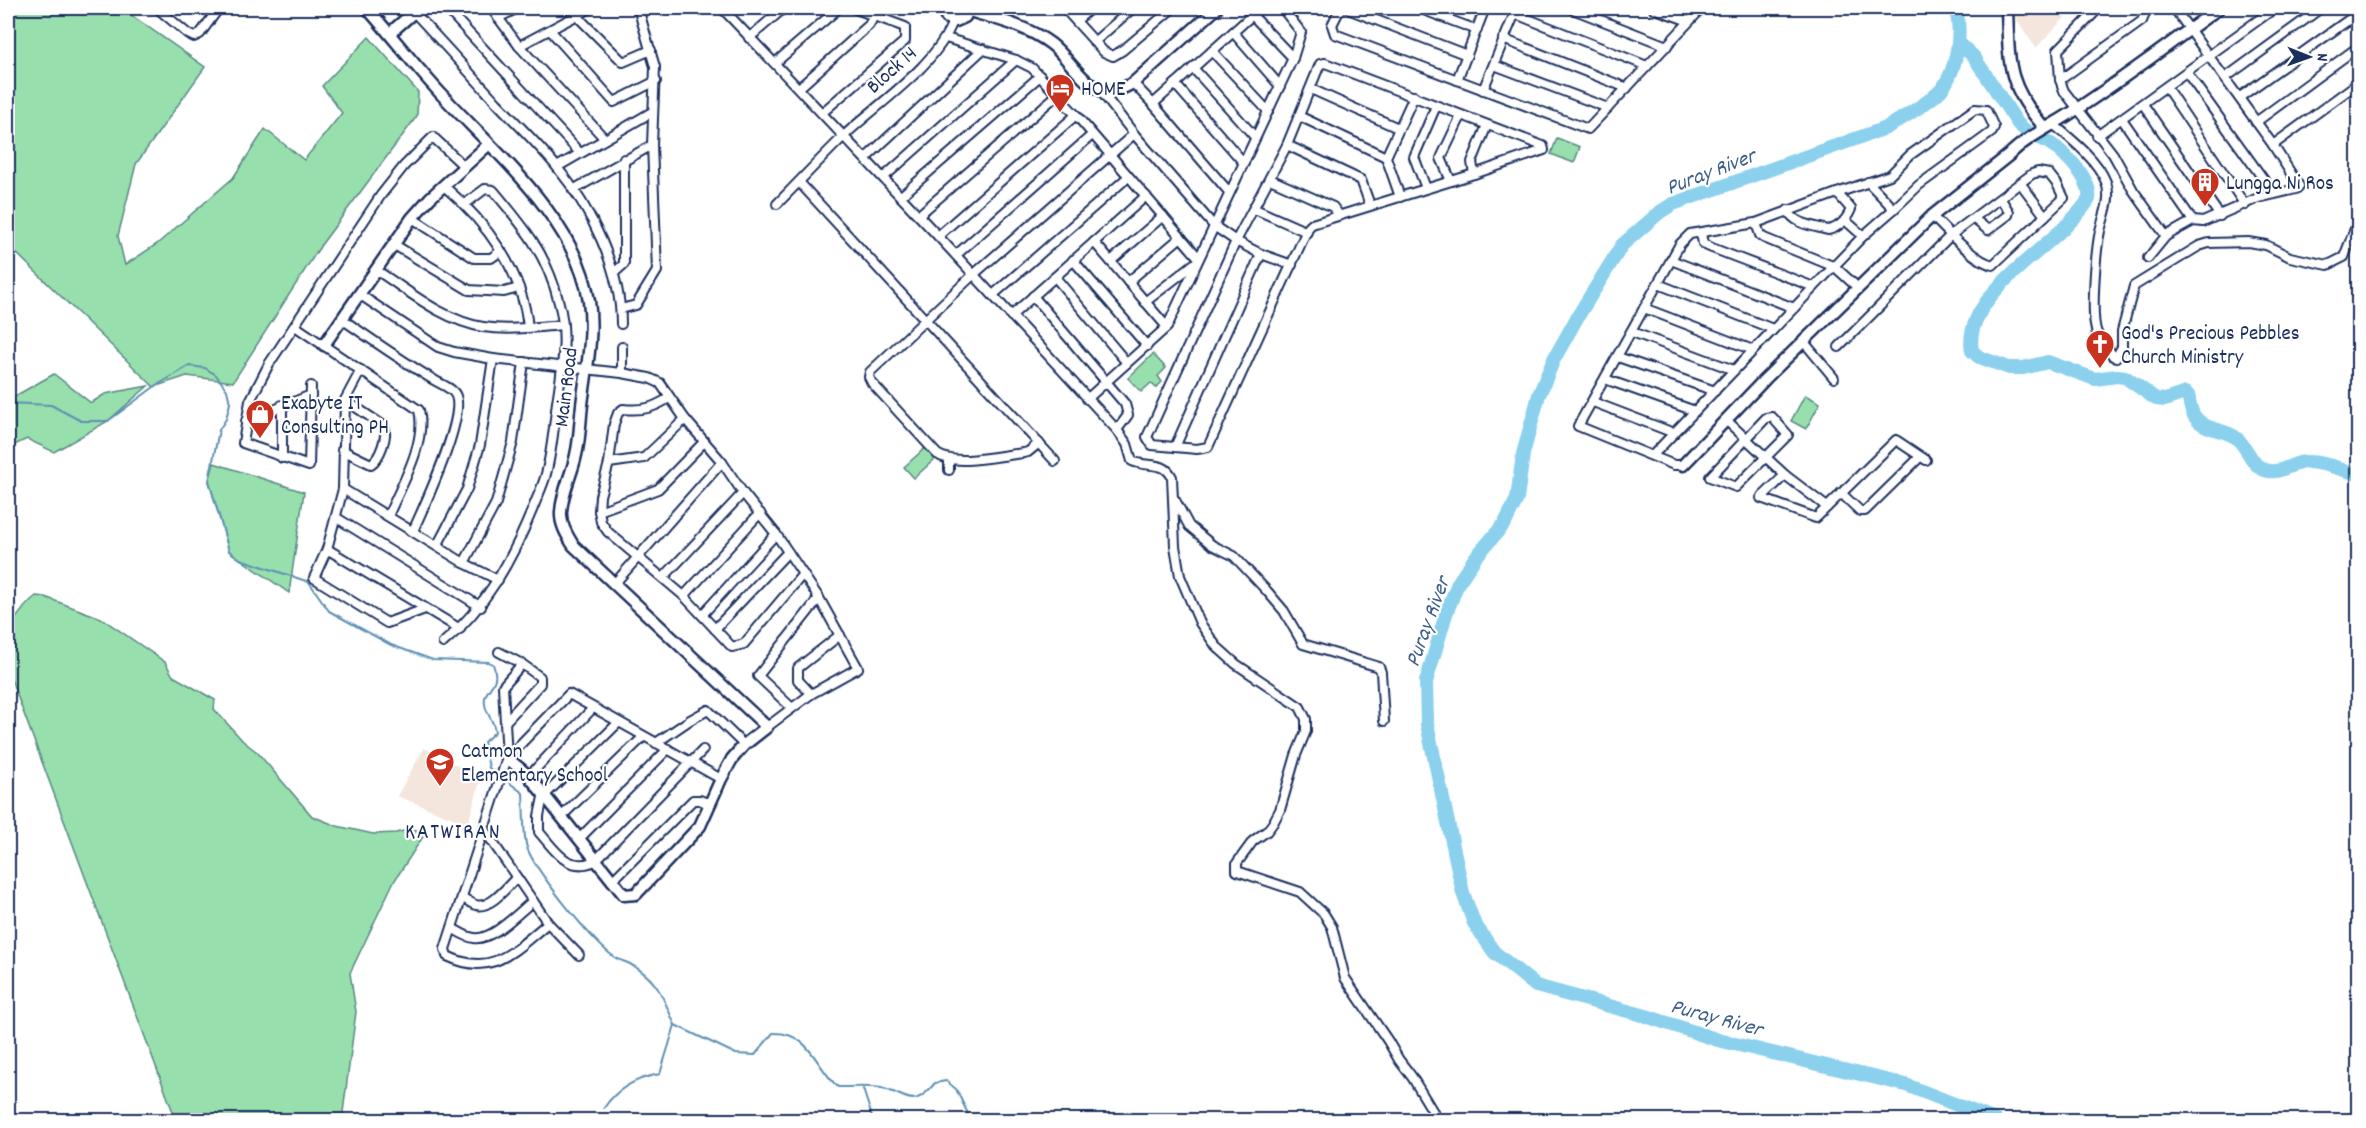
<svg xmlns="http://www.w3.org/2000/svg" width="2366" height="1128" viewBox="0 0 2366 1128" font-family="Dekko,sans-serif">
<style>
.built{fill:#f4e6dc}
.green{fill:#97dfac;stroke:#598785;stroke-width:1.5}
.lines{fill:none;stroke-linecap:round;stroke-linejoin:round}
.stream{stroke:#5e90b4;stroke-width:2}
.river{stroke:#8bd0ed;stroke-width:14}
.street-casing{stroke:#1b2f5e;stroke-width:12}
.secondary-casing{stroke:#1b2f5e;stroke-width:15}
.street{stroke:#fff;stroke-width:8}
.secondary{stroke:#fff;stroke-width:10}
.labels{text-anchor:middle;stroke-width:4.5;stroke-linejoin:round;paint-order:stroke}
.street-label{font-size:21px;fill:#1b2f5e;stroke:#fff}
.poi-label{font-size:21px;fill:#1b2f5e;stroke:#fff;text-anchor:start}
.water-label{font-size:22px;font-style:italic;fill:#3d5f89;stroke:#fff}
.neighbourhood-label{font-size:22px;letter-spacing:1.5px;fill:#1b2f5e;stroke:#fff}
</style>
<rect width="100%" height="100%" fill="#fff"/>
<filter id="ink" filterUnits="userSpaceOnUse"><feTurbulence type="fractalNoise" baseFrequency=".0167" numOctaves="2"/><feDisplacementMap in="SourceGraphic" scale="12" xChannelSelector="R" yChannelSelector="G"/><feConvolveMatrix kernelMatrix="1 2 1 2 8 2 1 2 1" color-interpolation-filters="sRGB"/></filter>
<g filter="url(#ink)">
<!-- built -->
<g class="built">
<polygon points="2008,8 2074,8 2036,48"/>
<polygon points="424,748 481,778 468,824 397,796"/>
</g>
<!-- green -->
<g class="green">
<polygon points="8,8 121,8 205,67 136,164 118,236 125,265 157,244 233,178 265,129 304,160 342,113 322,86 369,37 418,92 417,116 321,245 233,382 187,376 154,387 8,245"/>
<polygon points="1557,138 1580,147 1574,163 1551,154"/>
<polygon points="1153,354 1166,368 1158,376 1162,382 1156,388 1151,383 1141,392 1128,378"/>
<polygon points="54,374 91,403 105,394 148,386 108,421 54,452 27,439 8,448 8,400"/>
<polygon points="1805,395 1820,403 1806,429 1791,421"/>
<polygon points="925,448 935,459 914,478 904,467"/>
<polygon points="214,463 304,492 289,593 229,551 209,481"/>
<path d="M 36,596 L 45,597 L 101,618 L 165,662 L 173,676 L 215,700 L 214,709 L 243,741 L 257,752 L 312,816 L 337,826 L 373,834 L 396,833 L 411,829 L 426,832 L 393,883 L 350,973 L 356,1012 L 342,1120 L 176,1120 L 8,671 L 8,626 C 21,616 21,607 36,596 Z"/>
</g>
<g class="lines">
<!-- stream -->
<g class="stream">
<path d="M 8,403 L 51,405 L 81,421 L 108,421 L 154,387 L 189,366 L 205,368 L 216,375 L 227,390 L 230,403 L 226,419 L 219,430 L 209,481 L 229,551 L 240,559 L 309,582 L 329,611 L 391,645 L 433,660 L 488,662 L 493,664 C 502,688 482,687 485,704 C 486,715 494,719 495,732 L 484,742 L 489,768 L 498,775"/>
<path d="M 503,778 L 523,793 C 524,810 523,828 526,844 C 530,865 594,944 613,956 C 618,960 624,961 630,964 C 659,980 662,996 675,1025 L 736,1054 L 755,1055 L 773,1033 C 810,1032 815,1066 838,1087 C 850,1087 871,1086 881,1088 C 909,1095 912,1111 935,1083 L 946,1081 L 956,1089 L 971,1120"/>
<polyline points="863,1089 873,1120"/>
<path d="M 604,1108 C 617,1088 637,1078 660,1074 L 675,1025"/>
</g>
<!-- river -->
<g class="river">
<path d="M 1955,8 C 1963,30 1957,71 1941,90 C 1930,102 1901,119 1886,128 L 1673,204 L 1660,212 L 1622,245 L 1578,316 L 1554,359 L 1539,395 L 1523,454 L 1517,499 L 1505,523 L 1475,558 L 1458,583 L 1446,614 L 1426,682 L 1427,724 L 1463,893 L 1474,923 L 1494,952 L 1536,986 L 1646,1016 L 1718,1040 L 1906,1085 L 1995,1120"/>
<polyline points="1959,43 1974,57 2018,124 2031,135"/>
<path d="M 2040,138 C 2059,146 2092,177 2089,199 C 2061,245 1961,292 1972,351 L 1979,357 L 2009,368 L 2023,368 L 2048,362 L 2095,379 L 2117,376 L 2125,377 L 2156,399 L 2165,400 L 2185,393 L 2188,395 C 2190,402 2190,411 2195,417 C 2204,430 2223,429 2235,437 C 2248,446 2250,465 2265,470 C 2280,475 2291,463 2305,462 C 2323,461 2341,470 2358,474"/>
</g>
<!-- street casing -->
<g class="street-casing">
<g id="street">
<polyline points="157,8 188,34 194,37 200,34 219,8"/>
<polyline points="446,8 580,153"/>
<polyline points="491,8 519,46 605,139"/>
<polyline points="722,8 938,236 1117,430 1128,415 1125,404 1033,296"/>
<polyline points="1064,8 1104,52 1113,56 1123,50 1173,8"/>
<polyline points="1418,8 1477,30"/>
<polyline points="1570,8 1667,46"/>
<polyline points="1653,8 1689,21"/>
<polyline points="2099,8 2058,50 2060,80 2064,91 2113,154 2133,190 2166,236"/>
<polyline points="2348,8 2358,23"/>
<path d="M 411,9 C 440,40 468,71 497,103 C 517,124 538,144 556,166 C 591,208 621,270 621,324"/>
<polyline points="1513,13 1647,66"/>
<polyline points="728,14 734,8"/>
<polyline points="576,15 623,62 651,50"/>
<polyline points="1252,15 1293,58"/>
<polyline points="498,18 518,8"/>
<polyline points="1076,21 1091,8"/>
<polyline points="550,30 614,102 656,81"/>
<polyline points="1233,32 1280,86"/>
<polyline points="749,38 784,8"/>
<polyline points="946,38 1016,60 1032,68 1076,115 1198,257"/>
<polyline points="1503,39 1627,88"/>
<polyline points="1094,42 1133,8"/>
<polyline points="519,46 591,8"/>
<polyline points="1212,51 1268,111"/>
<polyline points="1467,55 1345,8 1339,11 1332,25 1335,34 1343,37 1588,129 1702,8"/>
<polyline points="775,63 839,8"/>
<polygon points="1325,63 1543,146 1544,150 1474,174 1312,224 1308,228 1208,447 1197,449 1152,445 1147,437 1236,241 1287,145 1320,64"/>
<polyline points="1494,65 1608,108"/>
<polyline points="1193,68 1255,137"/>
<polyline points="2187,73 2274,194"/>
<polyline points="2225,78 2321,8"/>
<polyline points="1457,80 1485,8"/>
<polyline points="2060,80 2142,21 2145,14 2140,8"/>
<polyline points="1133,83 1153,104 1229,192"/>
<polyline points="1175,84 1244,163"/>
<polyline points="2166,87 2245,205"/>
<polyline points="799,88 869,25 874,16"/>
<polyline points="1311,89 1398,128"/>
<polyline points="1100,90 1134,134 1214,226 1236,241 1261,254 1292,265"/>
<polyline points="1483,90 1517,8"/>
<polyline points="2240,97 2354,16"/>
<polyline points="1153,104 1260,8"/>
<polyline points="2143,104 2220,216"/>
<polyline points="823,112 905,41 905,27 853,8"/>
<polyline points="1299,116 1386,157"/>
<polyline points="2122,119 2193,221"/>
<polyline points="2256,122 2358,47"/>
<path d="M 2053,124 C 2071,139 2097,159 2106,182 C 2112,200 2104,214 2100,231 C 2096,250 2090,317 2097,333 C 2101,341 2108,348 2113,356 L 2116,358 L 2122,347 L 2122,331 L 2134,286 L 2199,246 L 2209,243 L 2248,242 L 2266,245 L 2290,257 L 2328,265 L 2344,257 L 2358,221"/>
<polyline points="2097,136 2275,8"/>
<polyline points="1287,145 1361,180 1370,205"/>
<polyline points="2273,145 2358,83"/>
<polyline points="866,158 983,49"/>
<polyline points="557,167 652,112"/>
<polyline points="1474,174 1472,162 1487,125"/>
<polyline points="884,177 1016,60"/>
<polyline points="1270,179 1333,207 1339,215"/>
<polyline points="1451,181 1441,158 1461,116"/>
<polyline points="799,182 1055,461"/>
<polyline points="1868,182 1894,209"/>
<polyline points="2021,184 2045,216"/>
<path d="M 444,186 C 486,222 523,271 528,328"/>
<polyline points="1426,188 1414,157 1436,106"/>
<polyline points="573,190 652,145"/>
<polyline points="901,196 1040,76"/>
<polyline points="1400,197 1386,157 1414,96"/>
<path d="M 777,204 C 800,181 822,157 846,134 C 880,102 936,66 953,21"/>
<polyline points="1255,209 1307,232"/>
<path d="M 1788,210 C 1793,224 1814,226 1828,230 C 1839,228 1847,219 1851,209 L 1837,193"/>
<polyline points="919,215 1057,95"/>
<polyline points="412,218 474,258 491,258 501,251"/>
<polyline points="1974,219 1988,230 2008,215 2009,212 2001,199"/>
<polyline points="1845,220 1863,236"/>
<polyline points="1756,223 1760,235 1764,238 1835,267 1857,287"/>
<polyline points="1701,233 1703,244 1712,248 1814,287"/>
<polyline points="938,236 1076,115"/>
<polyline points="1094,242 1167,327"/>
<polyline points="393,244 469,290 504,292 519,288"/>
<polyline points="956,255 1092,135"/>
<polyline points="2148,258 2166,236 2193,221 2203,222 2258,198 2296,189 2299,186 2273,145 2174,8"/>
<polyline points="1073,260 1147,346"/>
<polyline points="1671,260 1794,308"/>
<polyline points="1111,261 1163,216"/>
<path d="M 376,270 C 409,291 444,321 483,327 C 510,331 537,327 563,325"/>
<polyline points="614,273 624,264 624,159"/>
<polyline points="1055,277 1127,363"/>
<polyline points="1128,282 1181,237"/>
<polyline points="1658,284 1773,329"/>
<polyline points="359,294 438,347 454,352 493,359 622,373 649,378 660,383 685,419 722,462 743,493 776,534 819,598 858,668 811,694 767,727"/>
<polyline points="993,295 1128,177"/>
<polyline points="1145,302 1194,264"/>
<polyline points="1644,308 1753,350"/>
<polyline points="621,309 636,305 657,271 652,145 655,67 638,8"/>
<polyline points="1011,316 1146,196"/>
<path d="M 342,319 C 372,340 402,361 434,380 C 440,384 453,388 456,396 C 465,420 424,506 413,531"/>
<path d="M 295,326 L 419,410 C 427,443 401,486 388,516"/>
<polyline points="1632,332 1734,370"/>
<polyline points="1804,342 1834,378"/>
<polyline points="622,347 622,373"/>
<path d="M 1839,347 L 1951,235 L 2032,174 L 2038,172 L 2049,174 L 2057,184 L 2064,198 L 1993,265 C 1974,261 1946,230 1932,216"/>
<polyline points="1618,357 1715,391"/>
<polyline points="361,370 345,400 343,489 327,549 314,578 387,623 425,609"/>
<polyline points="1605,379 1695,411"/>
<polyline points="311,386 309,466 243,443 250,401 269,364 381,195 404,166 433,137 465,167"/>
<path d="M 669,398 C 653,408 643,411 623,409 L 618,413 L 614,424 L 609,463 L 600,496 L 599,511 L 601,522 L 608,532 L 684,596 L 732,647 L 744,644 L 803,574"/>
<polyline points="1087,399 1167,327 1293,58 1301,32 1282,8"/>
<polyline points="1593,402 1674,433"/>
<polygon points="1772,417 1788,435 1736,487 1710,477 1766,418"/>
<polyline points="1726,420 1785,475 1827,507"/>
<polyline points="246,421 311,395"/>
<path d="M 1117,430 L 1127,444 L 1132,461 C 1146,468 1164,460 1172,477 L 1175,546 L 1180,576 L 1200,623 L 1216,646 L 1236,664 L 1300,707 L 1306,719 L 1306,731 L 1296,755 L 1280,810 L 1273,823 L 1267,831 L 1253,841 L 1237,863 L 1237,871 L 1300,892 L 1324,914 L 1332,927 L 1345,978 L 1388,1041 L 1399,1060 L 1412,1077 L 1438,1120"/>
<path d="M 1039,443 L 1028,452 L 1024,453 C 1002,455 954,467 937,454 L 872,383 L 869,377 L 870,372 L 973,275 L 1134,134"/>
<polyline points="1175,447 1261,254"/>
<path d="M 342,450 L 371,464 C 380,458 388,436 384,426 L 345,400"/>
<polyline points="1653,455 1863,236 1894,209 1919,185 1992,132 1994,127 1986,110 1975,109 1910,155 1890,175 1837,193 1756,223 1690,234 1680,244 1578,426 1674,465 1683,465"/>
<polyline points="282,458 282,405"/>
<polyline points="949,460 949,470"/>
<polyline points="609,463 644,458 685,419"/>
<polyline points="1785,475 1761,498 1816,518 1896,440 1926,460"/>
<polyline points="343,489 464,563 498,580"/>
<polyline points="1841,493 1860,511 1865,511 1920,457"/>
<polyline points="1175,500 1189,526 1212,545 1234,556 1267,591 1284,611 1303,644 1379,667 1381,672 1384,721"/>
<polyline points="599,511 658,489 704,442"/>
<polyline points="337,518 481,607"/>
<polyline points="437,546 467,489 480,445 493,359"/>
<polyline points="327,549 460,629"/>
<polyline points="464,563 496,503 513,442 524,362"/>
<polyline points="663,578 743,493"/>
<polyline points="615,583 722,462"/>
<polyline points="684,596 760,513"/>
<polyline points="702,615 776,534"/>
<polyline points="715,629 788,552"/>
<path d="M 443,643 C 486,607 512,560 533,508 C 537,497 543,486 546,474 C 552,451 554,426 557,402 C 562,370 568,335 559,303 C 547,254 525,228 493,190 L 485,189 L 465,204"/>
<polyline points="499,652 522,664 540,677 540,684 505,722"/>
<path d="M 522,664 L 503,686 L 507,758 L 445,949 L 447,956 C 493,978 513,951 548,923"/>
<polyline points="811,694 798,680 798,668 840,635"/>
<polyline points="792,708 758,676 819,598"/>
<path d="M 618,723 L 543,797 L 539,816 L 539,832 C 556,851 567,873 595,861 L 703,750"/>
<polyline points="656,743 690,720 708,710 744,745"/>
<polyline points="507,758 569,694 721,779"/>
<polyline points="529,776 593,708"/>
<polyline points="561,817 643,737"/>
<polyline points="485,831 548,923 579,955"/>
<polyline points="579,839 668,749"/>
<polyline points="612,881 693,800 700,800 709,804"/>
<path d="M 463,898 C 467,900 472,904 476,905 C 490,909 507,887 516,878"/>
<path d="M 452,928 C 459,932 466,937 474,938 C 492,941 519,912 533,901"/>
</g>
</g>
<!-- secondary casing -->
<g class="secondary-casing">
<g id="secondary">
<path d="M 367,8 C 392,36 415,66 441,94 C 494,151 577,220 589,301 C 594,337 586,370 582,405 C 580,421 580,439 576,455 C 572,474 562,492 561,512 C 560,524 567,535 573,545 L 767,727 L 744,745 L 732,759 L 721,779 L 700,826 L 636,894 L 624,895 L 529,776 L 507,758"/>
<polyline points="941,8 947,18 956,21 965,17 969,8"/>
<path d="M 2007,8 C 2009,62 2006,85 2045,128"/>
<path d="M 969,11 C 997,19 1027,26 1051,44 C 1067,56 1083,85 1102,90 C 1113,94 1124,88 1133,83 L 1217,8"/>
<polyline points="390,33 414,12 415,8"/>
<polyline points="324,345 412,218 430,198 488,145"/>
<path d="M 1683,465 L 1766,378 L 1932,216 L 2009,155 C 2026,137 2056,124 2077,109 C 2126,77 2172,42 2219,8"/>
</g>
</g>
<!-- street -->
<use href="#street" class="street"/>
<!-- secondary -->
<use href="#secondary" class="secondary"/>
</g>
</g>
<!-- icons -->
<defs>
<g id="hotel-pin" transform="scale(1.5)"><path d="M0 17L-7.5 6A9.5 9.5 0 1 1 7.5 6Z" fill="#c8321e" stroke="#fff"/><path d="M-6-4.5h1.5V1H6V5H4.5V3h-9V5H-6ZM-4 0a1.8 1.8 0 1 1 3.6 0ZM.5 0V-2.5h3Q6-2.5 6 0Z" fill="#fff"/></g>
<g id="building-pin" transform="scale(1.5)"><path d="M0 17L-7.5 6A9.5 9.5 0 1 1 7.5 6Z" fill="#c8321e" stroke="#fff"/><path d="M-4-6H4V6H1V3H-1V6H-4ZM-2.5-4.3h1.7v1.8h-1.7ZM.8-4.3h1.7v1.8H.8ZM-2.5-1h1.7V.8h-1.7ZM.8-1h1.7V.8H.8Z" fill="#fff"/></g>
<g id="church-pin" transform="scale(1.5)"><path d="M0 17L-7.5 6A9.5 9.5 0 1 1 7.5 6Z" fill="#c8321e" stroke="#fff"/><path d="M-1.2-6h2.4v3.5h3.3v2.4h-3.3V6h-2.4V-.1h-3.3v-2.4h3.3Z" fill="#fff"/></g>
<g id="shop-pin" transform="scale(1.5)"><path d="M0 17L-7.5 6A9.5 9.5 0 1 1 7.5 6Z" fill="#c8321e" stroke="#fff"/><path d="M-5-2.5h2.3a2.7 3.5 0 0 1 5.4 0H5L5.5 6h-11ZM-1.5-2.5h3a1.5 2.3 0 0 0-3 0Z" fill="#fff"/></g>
<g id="school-pin" transform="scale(1.5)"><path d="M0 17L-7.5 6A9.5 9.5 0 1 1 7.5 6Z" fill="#c8321e" stroke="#fff"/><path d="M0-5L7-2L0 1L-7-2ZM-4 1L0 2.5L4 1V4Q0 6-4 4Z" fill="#fff"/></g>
</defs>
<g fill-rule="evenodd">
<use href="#hotel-pin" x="1060" y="88"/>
<use href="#building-pin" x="2205" y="182"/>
<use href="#church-pin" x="2100" y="344"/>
<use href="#shop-pin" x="260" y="414"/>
<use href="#school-pin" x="440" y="762"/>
</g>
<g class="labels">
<!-- street labels -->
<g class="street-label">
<text transform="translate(891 69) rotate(-42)" y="7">Block 14</text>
<text transform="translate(565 387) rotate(-83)" y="7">Main Road</text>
</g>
<!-- poi labels -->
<g class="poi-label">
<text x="1081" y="95">HOME</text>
<text x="2226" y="189">Lungga Ni Ros</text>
<text x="2121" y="339">God's Precious Pebbles<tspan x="2121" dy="24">Church Ministry</tspan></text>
<text x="281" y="409">Exabyte IT<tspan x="281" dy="24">Consulting PH</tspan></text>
<text x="461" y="757">Catmon<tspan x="461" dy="24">Elementary School</tspan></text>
</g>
<!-- water labels -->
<g class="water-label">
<text transform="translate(1710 170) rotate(-21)" y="8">Puray River</text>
<text transform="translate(1426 621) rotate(-70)" y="8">Puray River</text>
<text transform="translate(1717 1016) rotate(15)" y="8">Puray River</text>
</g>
<!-- neighbourhood labels -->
<g class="neighbourhood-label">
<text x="453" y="838">KATWIRAN</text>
</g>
</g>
<!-- margin -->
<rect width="2366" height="1128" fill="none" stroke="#fff" stroke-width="30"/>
<rect x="15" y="15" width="2336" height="1098" fill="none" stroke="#1b2f5e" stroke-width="2" filter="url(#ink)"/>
<!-- north arrow -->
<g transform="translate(2309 57) rotate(91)" stroke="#ffffff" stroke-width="4.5" paint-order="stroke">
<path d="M0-4.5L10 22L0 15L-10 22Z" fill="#1b2f5e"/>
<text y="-9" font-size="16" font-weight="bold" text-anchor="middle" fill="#1b2f5e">N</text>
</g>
</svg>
